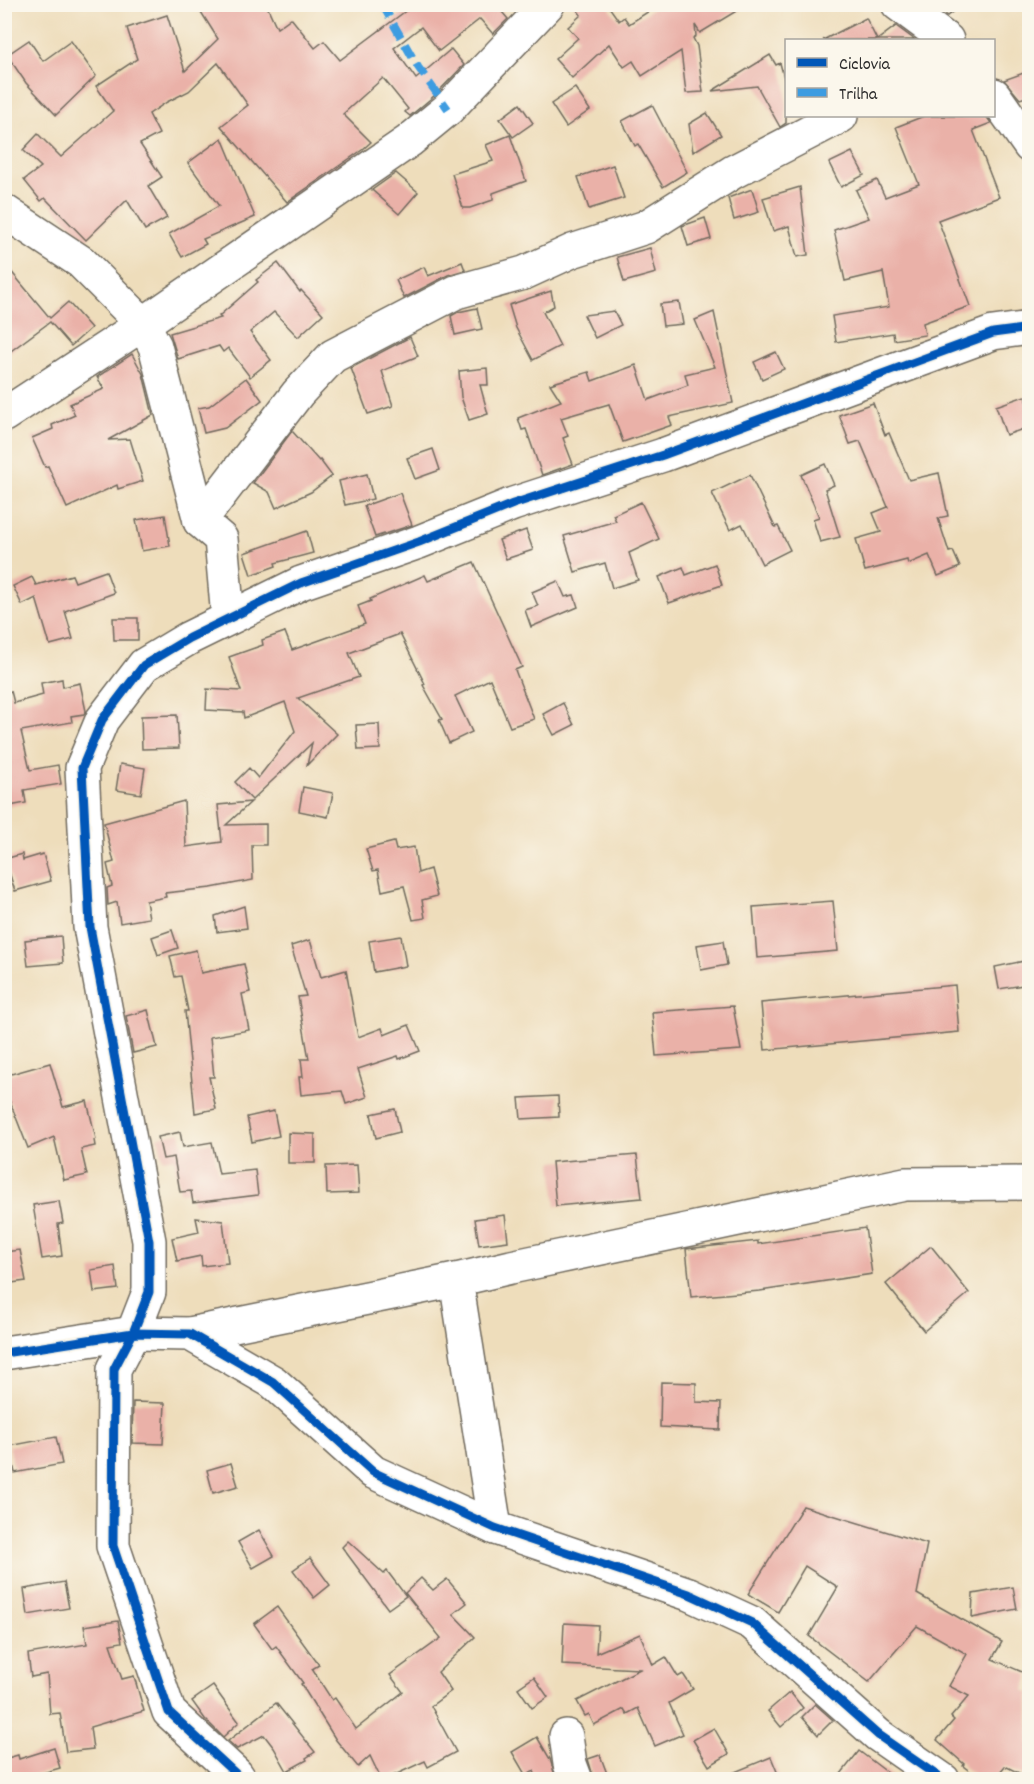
<svg xmlns="http://www.w3.org/2000/svg" width="1034" height="1784" viewBox="0 0 1034 1784" font-family="Dekko,sans-serif">
<style>
.building{fill:#eab1a8}
.lines{fill:none;stroke-linecap:round;stroke-linejoin:round}
.minor-casing{stroke:#6f695d;stroke-width:36}
.minor{stroke:#fff;stroke-width:33}
.quiet{stroke:#3d9ce1;stroke-width:8;stroke-dasharray:15 8;stroke-linecap:butt}
.cycleway-casing{stroke:#fbf7ec;stroke-width:13}
.cycleway{stroke:#0057b8;stroke-width:9}
</style>
<rect width="100%" height="100%" fill="#fbf7ec"/>
<filter id="ink" filterUnits="userSpaceOnUse"><feTurbulence type="fractalNoise" baseFrequency=".0167" numOctaves="2"/><feDisplacementMap in="SourceGraphic" scale="12" xChannelSelector="R" yChannelSelector="G"/><feConvolveMatrix kernelMatrix="1 2 1 2 8 2 1 2 1" color-interpolation-filters="sRGB"/></filter>
<filter id="wash" filterUnits="userSpaceOnUse"><feTurbulence type="fractalNoise" baseFrequency=".008" numOctaves="4" result="noise"/><feDisplacementMap in="SourceGraphic" scale="24" xChannelSelector="R" yChannelSelector="G"/><feGaussianBlur stdDeviation="1.35" result="paint"/><feColorMatrix in="noise" values="0 0 0 0 0 0 0 0 0 0 0 0 0 0 0 0 0 1.4 0 .05"/><feComposite in="paint" operator="in"/></filter>
<g filter="url(#wash)">
<rect width="100%" height="100%" fill="#edb"/>
<g id="blocks">
<!-- building -->
<g class="building">
<polygon points="196,4 266,4 277,28 291,18 315,48 324,41 340,60 415,4 499,4 497,6 508,19 493,34 480,19 439,51 421,27 394,48 416,79 451,49 464,65 435,95 410,116 405,112 408,109 383,78 343,114 371,142 362,150 287,202 221,126 248,105 218,63 189,91 167,102 149,114 159,134 140,144 162,177 148,186 167,218 145,230 127,200 86,240 45,198 41,201 24,180 41,167 23,150 38,134 61,157 113,111 96,86 137,59 127,28 167,15 185,71 218,39"/>
<polygon points="573,4 607,4 619,21 624,17 629,24 660,4 748,4 700,33 695,25 696,36 693,38 697,46 703,92 686,93 681,51 642,76 633,61 624,67 609,44 572,78 555,59 578,38 568,27 581,15"/>
<polygon points="930,4 963,4 947,16"/>
<polygon points="866,18 877,40 896,26 915,40 823,40"/>
<polygon points="29,40 43,61 71,41 96,76 56,115 26,83 7,55"/>
<polygon points="770,55 776,65 780,63 786,85 786,123 780,127 757,86 712,91"/>
<polygon points="1029,71 1029,96 1020,99 1004,80"/>
<polygon points="575,88 590,110 566,127 551,104"/>
<polygon points="520,104 533,123 513,137 500,119"/>
<polygon points="652,105 687,172 663,187 638,144 635,146 622,121"/>
<polygon points="707,113 721,135 693,152 689,124"/>
<polygon points="924,116 986,116 991,123 973,130 999,197 938,220 970,306 923,323 925,335 894,340 893,333 836,342 832,316 889,307 883,272 845,281 834,230 869,218 856,190 877,180 885,197 919,184 896,127"/>
<polygon points="510,135 526,181 493,193 493,200 470,208 463,208 452,174 493,161 486,145"/>
<polygon points="222,138 255,217 203,239 206,244 182,257 169,234 219,206 188,163"/>
<polygon points="852,152 864,175 841,187 829,163"/>
<polygon points="613,165 624,198 589,209 578,177"/>
<polygon points="396,173 418,192 399,214 372,190"/>
<polygon points="800,187 808,255 797,257 789,226 773,231 763,198"/>
<polygon points="752,189 759,212 734,220 728,198"/>
<polygon points="705,218 711,239 688,246 682,226"/>
<polygon points="650,248 656,273 624,282 617,257"/>
<polygon points="462,262 465,270 448,275 404,298 396,280 424,267 428,276"/>
<polygon points="4,263 50,318 68,302 91,328 71,346 50,322 4,356"/>
<polygon points="278,263 300,292 301,290 323,314 298,337 274,312 250,332 271,360 250,377 228,348 223,352 219,346 178,359 170,333 221,318 219,316 258,282 256,280"/>
<polygon points="551,291 554,306 543,312 560,346 533,360 516,328 509,305"/>
<polygon points="679,302 683,324 663,326 660,304"/>
<polygon points="477,308 482,329 455,335 451,316 458,312"/>
<polygon points="614,311 621,325 595,338 584,315"/>
<polygon points="714,312 733,403 669,417 672,425 623,442 609,404 561,418 568,436 563,438 573,464 542,475 526,429 522,430 518,418 561,401 550,384 589,372 592,381 636,365 648,400 688,385 685,374 715,367 695,320"/>
<polygon points="410,337 418,356 382,371 393,406 368,414 351,368"/>
<polygon points="776,352 784,369 762,379 754,362"/>
<polygon points="132,354 143,374 153,415 108,440 130,439 143,481 118,489 117,485 67,508 48,466 45,467 32,438 53,429 52,425 75,415 70,404 104,389 97,377"/>
<polygon points="487,368 488,385 480,385 488,414 469,420 461,397 459,371"/>
<polygon points="246,378 262,400 225,428 204,433 198,408 209,406"/>
<polygon points="1025,396 1029,411 1029,427 1006,435 996,406"/>
<polygon points="873,403 885,435 889,433 909,480 939,473 948,516 938,518 949,552 953,551 960,567 938,576 929,555 908,564 907,560 865,571 856,539 881,532 873,513 888,507 860,441 850,444 839,415"/>
<polygon points="292,431 319,461 320,460 332,476 311,492 276,508 269,492 253,483"/>
<polygon points="433,449 440,470 415,479 407,458"/>
<polygon points="825,464 834,485 825,489 840,537 820,542 813,519 819,517 801,475"/>
<polygon points="367,474 373,499 345,505 339,481"/>
<polygon points="750,475 775,527 778,526 790,550 762,564 742,524 730,530 712,493"/>
<polygon points="400,493 412,525 375,537 364,506"/>
<polygon points="641,502 659,539 629,553 638,580 612,588 605,563 575,572 564,536 616,521 613,515"/>
<polygon points="165,515 170,546 142,551 136,520"/>
<polygon points="526,530 533,550 506,559 499,540"/>
<polygon points="307,531 313,553 275,563 276,566 251,575 244,553"/>
<polygon points="474,562 522,667 515,670 534,719 510,727 490,679 455,696 472,732 449,743 439,720 442,719 423,685 425,684 400,634 349,653 359,677 298,698 337,734 307,765 312,743 252,800 235,782 249,768 258,778 295,731 285,702 244,718 243,712 206,710 207,689 241,691 229,657 263,645 262,640 285,632 292,650 365,624 358,606 371,601 370,599 425,575 428,581"/>
<polygon points="715,564 722,585 669,603 659,577 683,567 686,575"/>
<polygon points="106,571 114,593 65,611 73,639 50,645 36,598 22,605 13,586 32,577 36,585 72,575 75,582"/>
<polygon points="558,581 565,597 574,595 578,607 531,627 525,610 538,606 532,592"/>
<polygon points="113,618 138,618 138,640 114,640"/>
<polygon points="62,679 63,687 80,683 86,711 84,714 71,716 72,722 21,731 30,770 58,765 61,784 24,790 26,803 4,807 4,692 11,691 14,703 43,695 41,683"/>
<polygon points="563,703 574,725 554,735 543,714"/>
<polygon points="177,715 179,748 142,749 141,716"/>
<polygon points="379,724 380,749 358,750 356,725"/>
<polygon points="120,764 145,768 141,794 116,790"/>
<polygon points="303,787 333,793 328,817 299,811"/>
<polygon points="184,801 186,847 222,842 218,805 251,802 226,825 266,824 266,845 252,845 253,880 211,888 165,893 166,897 146,901 149,918 120,923 117,902 108,905 107,888 112,886 107,864 114,862 104,823"/>
<polygon points="394,842 396,850 414,847 418,873 430,869 437,896 422,900 425,918 413,920 404,886 382,891 378,870 373,871 366,849"/>
<polygon points="22,854 23,860 43,854 51,881 15,891 5,859"/>
<polygon points="833,901 838,951 757,958 753,907"/>
<polygon points="244,906 247,928 217,932 215,916"/>
<polygon points="172,930 178,948 158,955 152,937"/>
<polygon points="61,936 63,963 28,966 25,940"/>
<polygon points="401,936 406,966 374,972 369,941"/>
<polygon points="310,940 321,977 346,970 358,1037 382,1028 384,1035 409,1025 420,1051 399,1059 398,1056 358,1069 367,1097 346,1104 342,1091 301,1095 299,1077 303,1077 301,1059 309,1059 298,997 306,996 291,946"/>
<polygon points="723,941 727,965 701,970 697,945"/>
<polygon points="196,950 201,973 244,964 250,992 242,994 249,1030 210,1037 214,1077 209,1077 216,1109 195,1113 185,1011 188,1011 181,976 175,977 170,956"/>
<polygon points="1029,960 1029,984 999,989 995,967"/>
<polygon points="955,985 959,1032 765,1050 761,1003"/>
<polygon points="733,1006 741,1050 656,1056 652,1012"/>
<polygon points="148,1010 157,1047 133,1053 126,1016"/>
<polygon points="50,1063 63,1107 87,1101 96,1139 94,1140 95,1146 81,1149 87,1175 64,1180 54,1137 28,1148 10,1102 4,1104 4,1076"/>
<polygon points="558,1096 559,1117 521,1119 519,1098"/>
<polygon points="395,1109 400,1132 376,1138 371,1114"/>
<polygon points="274,1111 279,1136 252,1142 247,1117"/>
<polygon points="180,1132 183,1147 212,1142 219,1174 255,1170 258,1195 193,1203 191,1191 180,1192 174,1157 163,1159 158,1137"/>
<polygon points="288,1133 315,1134 315,1163 288,1163"/>
<polygon points="637,1155 642,1198 556,1206 552,1162"/>
<polygon points="357,1165 359,1193 327,1194 326,1166"/>
<polygon points="59,1201 63,1223 58,1224 62,1256 42,1259 33,1205"/>
<polygon points="505,1215 508,1241 479,1245 475,1219"/>
<polygon points="196,1218 223,1221 228,1263 202,1266 201,1256 177,1261 172,1238 199,1232"/>
<polygon points="865,1228 872,1274 760,1291 691,1297 686,1249 758,1241 758,1244"/>
<polygon points="931,1246 969,1293 924,1331 886,1284"/>
<polygon points="20,1250 26,1281 4,1284 4,1252"/>
<polygon points="115,1266 118,1289 94,1292 91,1270"/>
<polygon points="661,1382 696,1383 696,1402 721,1403 720,1430 660,1427"/>
<polygon points="133,1402 165,1403 163,1444 132,1443"/>
<polygon points="56,1437 62,1464 15,1473 9,1446"/>
<polygon points="231,1463 238,1486 213,1493 207,1470"/>
<polygon points="803,1506 927,1544 917,1594 1002,1642 992,1659 1029,1675 1024,1690 1029,1693 1029,1778 1005,1766 994,1779 980,1779 963,1766 964,1764 937,1740 954,1720 951,1717 969,1696 949,1686 967,1654 917,1626 869,1682 809,1636 838,1587 805,1566 778,1612 748,1594"/>
<polygon points="259,1530 274,1556 253,1568 238,1542"/>
<polygon points="348,1541 384,1574 387,1571 406,1596 388,1609 342,1547"/>
<polygon points="310,1558 330,1585 314,1598 293,1570"/>
<polygon points="421,1578 433,1590 447,1579 467,1603 453,1614 475,1637 438,1672 451,1691 431,1706 456,1752 428,1767 425,1761 386,1779 381,1779 370,1756 358,1767 336,1740 301,1684 303,1683 276,1646 272,1649 254,1624 277,1607 319,1665 312,1669 332,1700 335,1698 356,1729 403,1692 390,1675 441,1638 405,1593"/>
<polygon points="64,1582 69,1608 28,1615 24,1589"/>
<polygon points="1013,1587 1017,1609 972,1618 973,1594"/>
<polygon points="118,1621 122,1642 110,1644 122,1679 134,1676 144,1711 90,1727 93,1749 66,1752 60,1713 50,1714 47,1674 31,1677 28,1654 87,1644 84,1626"/>
<polygon points="564,1623 598,1625 596,1653 640,1634 653,1665 666,1657 678,1677 683,1674 693,1689 669,1703 683,1734 655,1746 638,1708 627,1714 624,1709 594,1725 589,1714 585,1716 577,1701 640,1669 562,1665"/>
<polygon points="534,1677 548,1697 532,1708 518,1688"/>
<polygon points="213,1686 239,1722 223,1737 205,1719 192,1701"/>
<polygon points="790,1692 803,1708 781,1727 768,1711"/>
<polygon points="276,1703 315,1752 306,1758 307,1760 287,1771 274,1748 264,1735 237,1749 228,1741"/>
<polygon points="815,1704 833,1720 818,1735 802,1717"/>
<polygon points="714,1728 729,1754 709,1766 693,1740"/>
<polygon points="537,1737 550,1759 556,1779 537,1779 534,1771 526,1776 512,1752"/>
<polygon points="54,1748 60,1768 22,1779 4,1779 4,1759 18,1755 19,1759"/>
<polygon points="859,1751 896,1779 837,1779"/>
<polygon points="600,1755 609,1779 594,1779 588,1759"/>
<polygon points="771,1757 780,1779 718,1779"/>
</g>
</g>
</g>
<g filter="url(#ink)">
<use href="#blocks" fill-opacity="0" stroke="#6f695d" stroke-width="1.5"/>
<g class="lines">
<!-- minor casing -->
<g class="minor-casing">
<g id="minor">
<polyline points="898,4 947,40"/>
<polyline points="994,95 1030,146"/>
<polyline points="4,211 81,262 143,324 155,346 200,521 221,539 228,618"/>
<polyline points="4,415 143,324 409,141 448,109 548,4"/>
<polyline points="200,521 298,393 333,356 456,292 524,273 572,251 646,227 733,172 841,116"/>
<polyline points="190,1334 456,1280"/>
<polyline points="4,1353 133,1333 190,1334 273,1382 373,1472 495,1528 689,1594 752,1623 878,1735 943,1780"/>
<polyline points="495,1528 456,1280 511,1267 905,1184 1030,1183"/>
<polyline points="566,1736 570,1764 576,1780"/>
<polyline points="240,1780 236,1774 169,1712 113,1546 114,1369 133,1333 149,1292 149,1241 90,927 82,768 102,720 144,665 189,638 301,583 419,542 513,504 663,455 993,333 1030,328"/>
</g>
</g>
<!-- minor -->
<use href="#minor" class="minor"/>
<!-- quiet -->
<polyline class="quiet" points="382,4 418,67 448,109"/>
<!-- cycleway casing -->
<g class="cycleway-casing">
<g id="cycleway">
<polyline points="4,1353 133,1333 190,1334 273,1382 373,1472 495,1528 689,1594 752,1623 878,1735 943,1780"/>
<polyline points="240,1780 236,1774 169,1712 113,1546 114,1369 133,1333 149,1292 149,1241 90,927 82,768 102,720 144,665 189,638 301,583 419,542 513,504 663,455 993,333 1030,328"/>
</g>
</g>
<!-- cycleway -->
<use href="#cycleway" class="cycleway"/>
</g>
</g>
<!-- margin -->
<rect width="1034" height="1784" fill="none" stroke="#fbf7ec" stroke-width="24"/>
<!-- legend -->
<rect x="785" y="39" width="210" height="78" fill="#fbf7ec" stroke="#a8a59f" stroke-width="1.5"/>
<rect x="797" y="58" width="30" height="9" fill="#0057b8" stroke="#a8a59f" stroke-width="1.5"/>
<text x="839" y="69" font-size="18" fill="#2b2b2b">Ciclovia</text>
<rect x="797" y="88" width="30" height="9" fill="#3d9ce1" stroke="#a8a59f" stroke-width="1.5"/>
<text x="839" y="99" font-size="18" fill="#2b2b2b">Trilha</text>
</svg>
